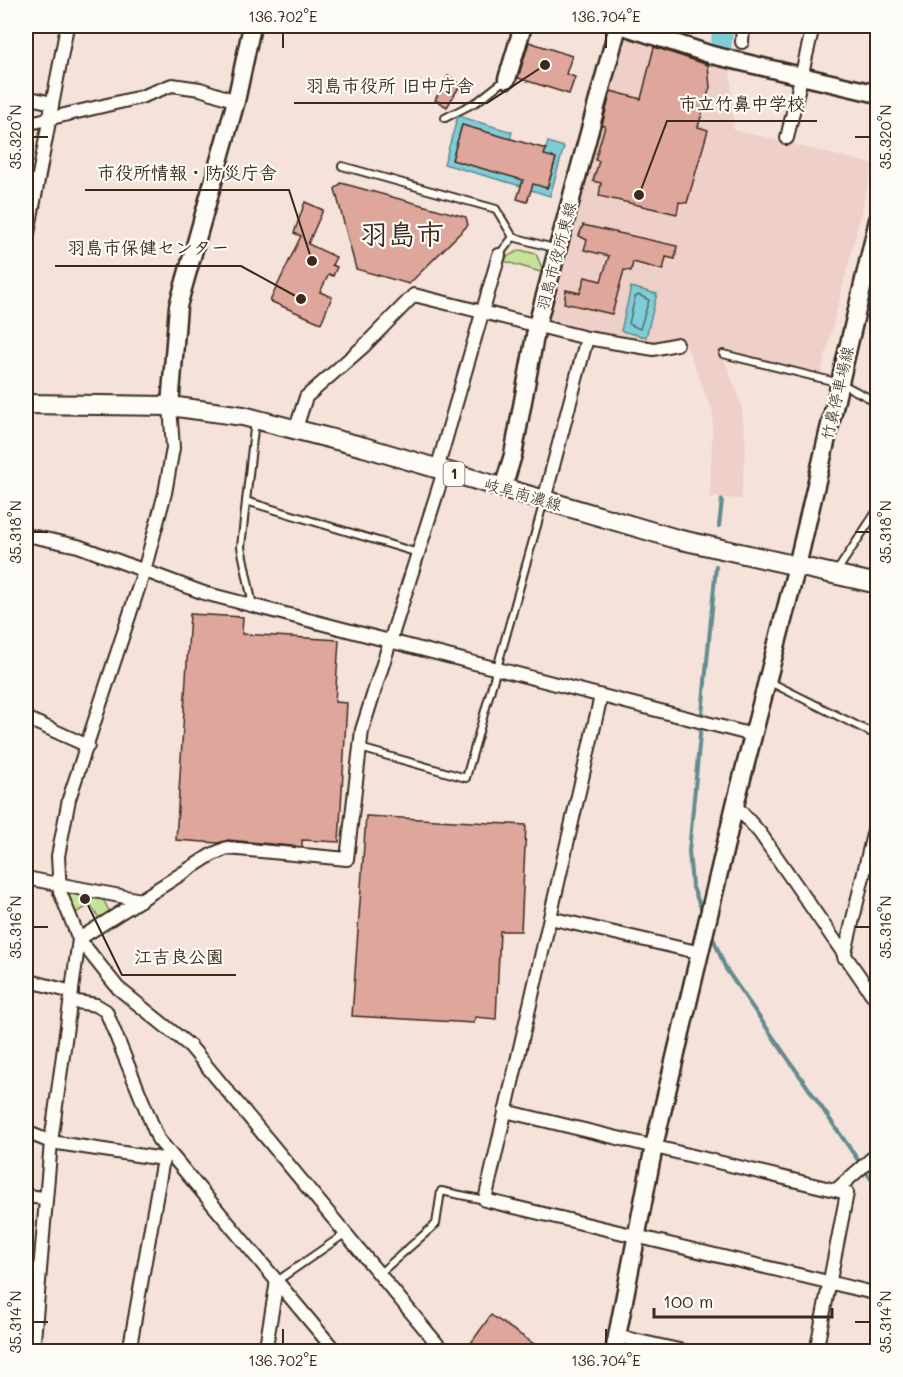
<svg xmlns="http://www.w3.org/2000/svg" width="903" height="1377" viewBox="0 0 903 1377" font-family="Mali,'Klee One',sans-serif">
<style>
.built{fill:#eed0c8}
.green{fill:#c6e39a;stroke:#80865c;stroke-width:1.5}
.water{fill:#7ecdd9;stroke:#638c8e;stroke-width:1.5}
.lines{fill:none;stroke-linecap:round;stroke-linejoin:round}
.shore{stroke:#566b69;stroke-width:1.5}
.stream{stroke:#638c8e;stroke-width:4}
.river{stroke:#7ecdd9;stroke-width:21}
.building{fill:#dfa69b;stroke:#3b2a1e;stroke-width:1.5}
.lane-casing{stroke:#3b2a1e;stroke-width:10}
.street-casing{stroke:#3b2a1e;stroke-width:16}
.secondary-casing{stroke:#3b2a1e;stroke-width:21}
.primary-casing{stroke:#3b2a1e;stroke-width:22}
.lane{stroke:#fdfcf7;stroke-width:6}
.street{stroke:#fdfcf7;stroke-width:12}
.secondary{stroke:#fdfcf7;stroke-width:16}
.primary{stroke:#fdfcf7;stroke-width:18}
.ticks{fill:none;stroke:#3b2a1e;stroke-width:2}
.labels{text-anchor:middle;stroke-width:4.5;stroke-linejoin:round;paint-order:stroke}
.shield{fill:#fdfcf7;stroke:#75695f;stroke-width:1.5}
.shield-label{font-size:15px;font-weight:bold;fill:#3b2a1e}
.street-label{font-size:16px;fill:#3b2a1e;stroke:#fdfcf7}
.town-label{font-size:28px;font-weight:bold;fill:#3b2a1e;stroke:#fdfcf7}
.leader{fill:none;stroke:#3b2a1e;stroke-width:2}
.callout-dot{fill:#3b2a1e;stroke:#fdfcf7;stroke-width:2}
.callout-label{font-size:18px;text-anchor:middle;font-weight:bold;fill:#3b2a1e;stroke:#fdfcf7;stroke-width:4.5;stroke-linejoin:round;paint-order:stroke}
.neatline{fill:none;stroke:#3b2a1e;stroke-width:2}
.ticks-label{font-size:15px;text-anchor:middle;fill:#3b2a1e}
</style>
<rect width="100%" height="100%" fill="#f4e2db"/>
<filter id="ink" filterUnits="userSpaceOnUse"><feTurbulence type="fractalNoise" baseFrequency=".0167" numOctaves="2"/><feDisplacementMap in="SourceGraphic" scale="12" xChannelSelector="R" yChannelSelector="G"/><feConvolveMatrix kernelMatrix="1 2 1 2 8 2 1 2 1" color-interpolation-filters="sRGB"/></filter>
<g filter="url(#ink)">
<!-- built -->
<polygon class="built" points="625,35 730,66 734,130 873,164 821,374 720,349 741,403 746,445 741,499 710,497 713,412 684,340 654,346 616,340 551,324 548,319"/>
<!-- green -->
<g class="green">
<polygon points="520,250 536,254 544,273 504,261 508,256"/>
<polygon points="61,884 99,892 112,916 101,922 91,905 71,915"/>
</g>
<!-- water -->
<g class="water">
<polygon points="458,116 512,132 510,139 462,125 452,160 523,180 521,186 444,164"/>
<polygon points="548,142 564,147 550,196 531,190 533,184 548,187 556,159 544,155"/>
<polygon points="631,287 657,294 646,337 621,331"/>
</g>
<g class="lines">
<!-- shore -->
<polygon class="shore" points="639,295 649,300 640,329 629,324 635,297"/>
<!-- stream -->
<g class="stream">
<polyline points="719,526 722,500"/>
<polyline points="703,913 692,885 689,851 716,566"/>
<polyline points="710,931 726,969 878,1189"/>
</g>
<!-- river -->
<polyline class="river" points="720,57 723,26"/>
</g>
<!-- building -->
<g class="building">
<polygon points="529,42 572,56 566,74 575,77 569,94 518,78"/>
<polygon points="654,47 708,65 710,87 698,127 708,130 687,203 679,202 677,214 599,196 601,183 593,181 599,161 595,160 605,126 602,125 611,91 641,99"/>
<polygon points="448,76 461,84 447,107 435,100"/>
<polygon points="462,125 546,149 544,155 556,158 547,188 533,184 527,202 517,199 523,180 452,160"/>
<polygon points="341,183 466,217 468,225 409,284 356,269 335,189"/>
<polygon points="305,202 323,210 308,244 336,257 332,265 337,267 333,276 329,274 320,292 332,297 321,323 270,301 301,236 294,233"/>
<polygon points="583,225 677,246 675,259 666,257 663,270 633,262 631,271 624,270 612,314 564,303 566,290 580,293 585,277 601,281 609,256 584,250 587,240 579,236"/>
<polygon points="190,614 243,617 242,634 339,640 335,702 347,703 339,842 302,840 302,847 228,840 218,843 176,840"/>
<polygon points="366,816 526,825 521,931 500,931 496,1019 475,1017 474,1023 352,1016"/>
<polygon points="491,1315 546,1352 483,1352 471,1343"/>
</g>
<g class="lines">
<!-- lane casing -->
<g class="lane-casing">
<g id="lane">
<polyline points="445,118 478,101 506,79"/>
<polyline points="342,166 496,209 513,237 557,249"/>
<polyline points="499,255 513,237"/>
<polyline points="723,354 840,383 871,399 878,390"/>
<polyline points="246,501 418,553"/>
<polyline points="837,571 878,509"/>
<polyline points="253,606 241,547 255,420"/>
<polyline points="768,681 878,736"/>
<polyline points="360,748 466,778 544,501"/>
<polyline points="380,1273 436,1224 441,1191 485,1200"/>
<polyline points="277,1281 346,1233"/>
</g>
</g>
<!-- street casing -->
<g class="street-casing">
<g id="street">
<polyline points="742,42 743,26"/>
<polyline points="26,97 52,103"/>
<polyline points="26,124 141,97 172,85 200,89 236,101"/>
<polyline points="787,138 813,26"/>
<polyline points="26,244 67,26"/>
<polyline points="864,279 878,282"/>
<polyline points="587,338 654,349 677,344"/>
<polyline points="170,406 173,448 165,493 144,571 69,799 58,856 60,892 79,939 118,988 190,1046 444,1352"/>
<polyline points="296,428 306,397 364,346 414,295 587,338 544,500"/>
<polyline points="437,469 499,255"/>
<polyline points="26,535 78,546 204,593 753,735"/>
<polyline points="601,696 485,1200 878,1294"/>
<polyline points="26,718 88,746"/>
<polyline points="735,805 760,833 878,1003"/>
<polyline points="26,878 141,900"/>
<polyline points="550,918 701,953"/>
<polyline points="79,939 211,855 227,848 347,859 362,730 444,471"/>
<polyline points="844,957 878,813"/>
<polyline points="26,980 72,992"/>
<polyline points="71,1001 96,1005 106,1011 158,1139 336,1352"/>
<polyline points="505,1111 847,1193 816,1352"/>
<polyline points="26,1132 51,1142 163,1159"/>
<polyline points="836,1190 878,1153"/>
<polyline points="26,1196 44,1198"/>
<polyline points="616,1336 688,1352"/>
<polyline points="33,1352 51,1142 79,939"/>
<polyline points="129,1352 163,1159 169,1154"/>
<polyline points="265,1352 277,1281"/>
</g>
</g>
<!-- secondary casing -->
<g class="secondary-casing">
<g id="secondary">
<polyline points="623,26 712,55 878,94"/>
<polyline points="507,79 523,26"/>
<polyline points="170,406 178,306 236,101 252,26"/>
<polyline points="503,488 513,455 537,325 618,26"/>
<polyline points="614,1352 654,1146 735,805 797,566 878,220"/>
</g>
</g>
<!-- primary casing -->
<g class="primary-casing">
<polyline id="primary" points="26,404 170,406 243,416 364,447 677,539 878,584"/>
</g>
<!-- lane -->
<use href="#lane" class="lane"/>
<!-- street -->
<use href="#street" class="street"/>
<!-- secondary -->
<use href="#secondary" class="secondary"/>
<!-- primary -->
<use href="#primary" class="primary"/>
</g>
</g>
<!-- ticks -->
<path class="ticks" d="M 283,33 L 283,48M 606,33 L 606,48M 33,137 L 48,137M 855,137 L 870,137M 33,532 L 48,532M 855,532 L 870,532M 33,927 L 48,927M 855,927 L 870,927M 33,1322 L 48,1322M 855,1322 L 870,1322M 283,1329 L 283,1344M 606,1329 L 606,1344"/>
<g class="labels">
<!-- shield labels -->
<rect class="shield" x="443.5" y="462" width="21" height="24" rx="4.5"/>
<g class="shield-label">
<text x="454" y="479">1</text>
</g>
<!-- street labels -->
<g class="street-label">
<text transform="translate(556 256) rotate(-75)" y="6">羽島市役所東線</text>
<text transform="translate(837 393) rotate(-77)" y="6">竹鼻停車場線</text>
<text transform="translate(523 494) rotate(16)" y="6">岐阜南濃線</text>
</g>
<!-- town labels -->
<g class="town-label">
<text x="402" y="244">羽島市</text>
</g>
</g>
<!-- callouts -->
<path class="leader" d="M545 65L487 103H294M639 195L667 121H817M312 261L289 190H85M301 299L241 266H55M85 899L122 975H236"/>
<g class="callout-dot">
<circle cx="545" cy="65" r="6"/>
<circle cx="639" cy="195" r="6"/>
<circle cx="312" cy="261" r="6"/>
<circle cx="301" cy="299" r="6"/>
<circle cx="85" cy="899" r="6"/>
</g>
<g class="callout-label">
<text x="390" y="92">羽島市役所 旧中庁舎</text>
<text x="742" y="110">市立竹鼻中学校</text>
<text x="187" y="179">市役所情報・防災庁舎</text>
<text x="148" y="254">羽島市保健センター</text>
<text x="179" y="963">江吉良公園</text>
</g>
<!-- margin -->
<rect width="903" height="1377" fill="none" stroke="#fdfcf7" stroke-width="66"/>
<!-- scale -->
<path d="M654 1308v9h178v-9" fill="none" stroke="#3b2a1e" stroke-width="3"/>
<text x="663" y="1308" font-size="18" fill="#3b2a1e" stroke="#fdfcf7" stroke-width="4.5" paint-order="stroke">100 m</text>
<rect x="33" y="33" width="837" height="1311" class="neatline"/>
<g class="ticks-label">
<text x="283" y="22">136.702°E</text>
<text x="606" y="22">136.704°E</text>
<text transform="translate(16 137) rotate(-90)" y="5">35.320°N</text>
<text transform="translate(886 137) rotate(-90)" y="5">35.320°N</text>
<text transform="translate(16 532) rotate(-90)" y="5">35.318°N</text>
<text transform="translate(886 532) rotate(-90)" y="5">35.318°N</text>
<text transform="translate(16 927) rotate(-90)" y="5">35.316°N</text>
<text transform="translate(886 927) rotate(-90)" y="5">35.316°N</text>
<text transform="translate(16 1322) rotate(-90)" y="5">35.314°N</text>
<text transform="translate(886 1322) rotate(-90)" y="5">35.314°N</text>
<text x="283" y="1366">136.702°E</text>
<text x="606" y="1366">136.704°E</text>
</g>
</svg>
